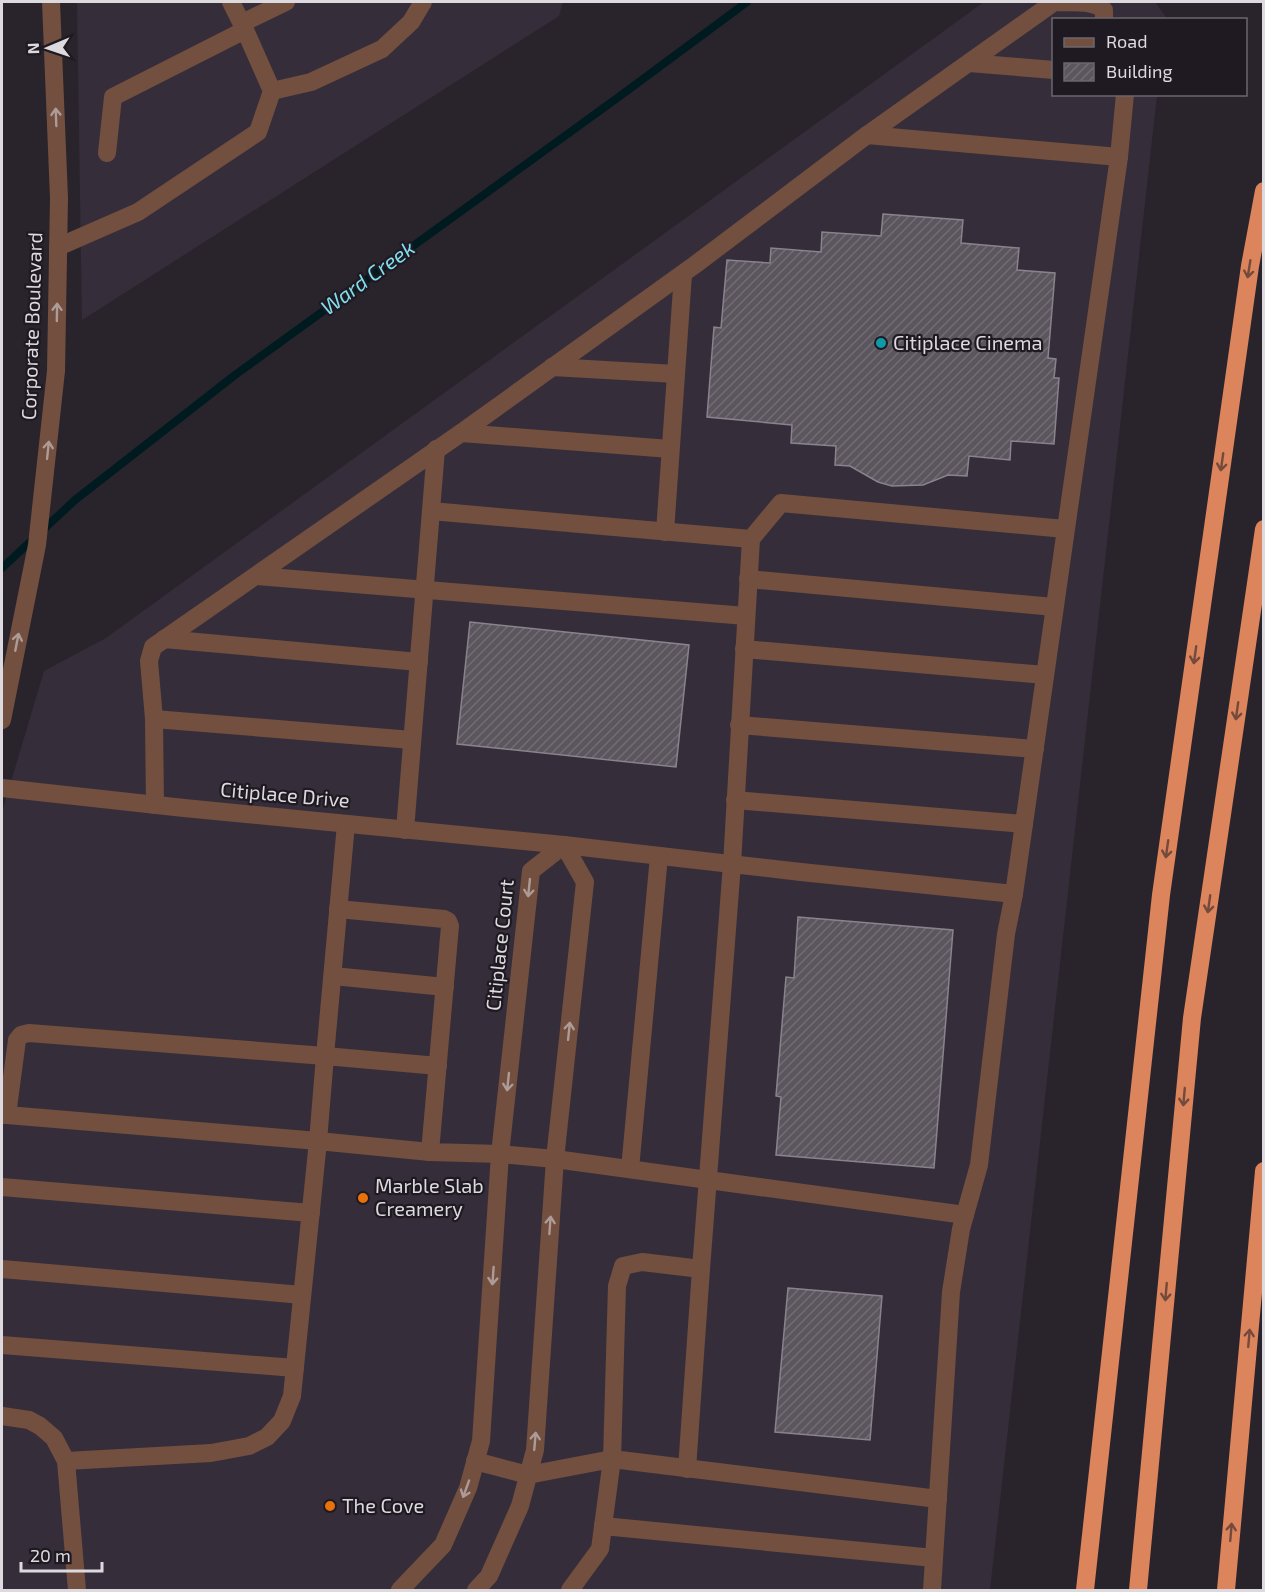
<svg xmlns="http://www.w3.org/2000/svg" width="1265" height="1592" viewBox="0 0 1265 1592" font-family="'Exo 2',sans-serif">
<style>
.built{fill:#352e3a}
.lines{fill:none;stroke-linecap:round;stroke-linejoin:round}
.stream{stroke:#001b20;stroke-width:8}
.building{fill:url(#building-hatch);stroke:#89838d;stroke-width:1.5}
.minor{stroke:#734f3f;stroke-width:18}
.highway{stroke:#dc845c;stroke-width:18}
.oneway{stroke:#ad9b97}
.oneway2{stroke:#744a3c}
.culture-dot{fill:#0f9aa8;stroke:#1f1a22;stroke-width:2}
.food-dot{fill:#e8710a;stroke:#1f1a22;stroke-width:2}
.labels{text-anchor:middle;stroke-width:4.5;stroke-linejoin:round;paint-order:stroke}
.street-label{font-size:20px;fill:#dddadf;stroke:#1f1a22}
.poi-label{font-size:20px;fill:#dddadf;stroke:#1f1a22;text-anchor:start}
.water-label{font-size:21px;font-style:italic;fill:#81deef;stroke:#1f1a22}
</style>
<defs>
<pattern id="building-hatch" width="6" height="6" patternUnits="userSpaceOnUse" patternTransform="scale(1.5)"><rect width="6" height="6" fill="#5b555e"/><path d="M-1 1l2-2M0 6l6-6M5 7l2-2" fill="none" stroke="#726d75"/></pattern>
</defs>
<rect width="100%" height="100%" fill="#29242c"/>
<!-- built -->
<g class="built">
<polygon points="77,2 563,2 559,16 82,320"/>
<polygon points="984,2 1155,2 1166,17 1166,20 1054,20 1054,94 1157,95 990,1590 2,1590 2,812 44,671 106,638"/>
</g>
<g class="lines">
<!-- stream -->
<polyline class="stream" points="2,568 75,500 235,375 620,96 747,2"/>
</g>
<!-- building -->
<g class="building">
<polygon points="883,214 963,220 961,243 1019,248 1017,270 1055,273 1048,358 1056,359 1054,378 1059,378 1054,444 1011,441 1010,460 969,456 967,476 948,475 923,485 892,486 878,482 850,466 835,465 836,446 791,443 792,425 707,417 714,327 721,328 727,260 770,263 771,248 821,252 822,232 881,236"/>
<polygon points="470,622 689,645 676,767 457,744"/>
<polygon points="798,917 953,930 934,1168 776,1155 781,1097 776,1096 786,977 794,978"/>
<polygon points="788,1288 882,1296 870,1440 775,1432"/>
</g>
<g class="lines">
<!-- minor -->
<g class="minor">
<polyline points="231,2 245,30"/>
<polyline points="242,23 286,2"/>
<polyline points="969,63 1054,70"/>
<polyline points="272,91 311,82 382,49 411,22 423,2"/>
<path d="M 867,135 L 1053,3 L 1058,2 C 1072,3 1094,0 1104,10 L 1104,20"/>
<polyline points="1119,157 1125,94"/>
<polyline points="58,247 138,212 258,132 272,91 245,30 113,97 107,153"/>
<polyline points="552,367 676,374"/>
<polyline points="461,433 670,449"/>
<polyline points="431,511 751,539"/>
<polyline points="665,532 683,274"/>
<polyline points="257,576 746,616"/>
<polyline points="748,579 1054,607"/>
<polyline points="164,639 419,662"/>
<polyline points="744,649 1045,675"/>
<polyline points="154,719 412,740"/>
<polyline points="2,720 37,545 56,371 59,198 51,2"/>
<polyline points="739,725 1035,749"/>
<polyline points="2,788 184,808 564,845 801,872 1014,894"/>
<polyline points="735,800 1024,824"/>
<polyline points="155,805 154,719 149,661 153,647 461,433 696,264 867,135 1119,157 1014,894 1006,934 979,1165 961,1229 951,1292 932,1590"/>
<polyline points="405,830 436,449"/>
<polyline points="338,909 444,919 448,921 450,926 430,1152 500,1154 555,1159 965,1215"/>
<polyline points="333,976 445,987"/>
<polyline points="2,1115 7,1115 17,1040 21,1035 29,1033 325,1056 346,824"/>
<polyline points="7,1115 318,1141 325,1056 438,1066"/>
<polyline points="630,1169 659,856"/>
<polyline points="2,1187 311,1213"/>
<polyline points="2,1269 302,1295"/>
<polyline points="2,1345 295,1368"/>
<polyline points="2,1416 29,1420 40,1426 54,1438 66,1461 77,1590"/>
<polyline points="66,1461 211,1453 249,1446 267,1437 282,1421 292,1396 318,1141 430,1152"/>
<polyline points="475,1461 528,1475 612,1459 938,1499"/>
<polyline points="687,1469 701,1269"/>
<polyline points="603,1526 934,1558"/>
<polyline points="400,1590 443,1545 468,1488 481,1441 500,1154 531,871 564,845"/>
<polyline points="476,1590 489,1576 520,1506 535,1450 555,1159 585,882 564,845"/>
<polyline points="570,1590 600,1549 612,1459 617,1286 623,1266 642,1262 701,1269 732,864 751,539 781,503 1065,529"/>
</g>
<!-- highway -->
<g class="highway">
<polyline points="1085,1590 1161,895 1250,266 1264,191"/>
<polyline points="1138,1590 1192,1018 1264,529"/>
<polyline points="1226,1590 1264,1171"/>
</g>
</g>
<!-- one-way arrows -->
<defs><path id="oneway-shaft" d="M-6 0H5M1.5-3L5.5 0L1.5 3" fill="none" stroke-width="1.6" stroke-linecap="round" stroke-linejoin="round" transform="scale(1.5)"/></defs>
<g class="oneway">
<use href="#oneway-shaft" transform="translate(56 117) rotate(-92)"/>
<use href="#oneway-shaft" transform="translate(57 312) rotate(-89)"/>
<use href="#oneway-shaft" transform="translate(48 450) rotate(-84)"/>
<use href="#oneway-shaft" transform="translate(17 642) rotate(-79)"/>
<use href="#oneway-shaft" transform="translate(529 888) rotate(96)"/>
<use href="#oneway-shaft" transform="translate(569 1031) rotate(-84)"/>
<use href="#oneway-shaft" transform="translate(508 1082) rotate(96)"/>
<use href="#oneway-shaft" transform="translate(550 1225) rotate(-86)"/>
<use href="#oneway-shaft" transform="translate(493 1276) rotate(94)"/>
<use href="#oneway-shaft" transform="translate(535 1441) rotate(-85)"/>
<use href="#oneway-shaft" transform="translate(466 1489) rotate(110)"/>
</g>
<g class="oneway2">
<use href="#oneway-shaft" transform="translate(1249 269) rotate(99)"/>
<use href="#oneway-shaft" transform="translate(1222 462) rotate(98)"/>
<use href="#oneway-shaft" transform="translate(1195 655) rotate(98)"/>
<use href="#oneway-shaft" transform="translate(1237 711) rotate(98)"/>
<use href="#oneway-shaft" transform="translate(1167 849) rotate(98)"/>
<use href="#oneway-shaft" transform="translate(1209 904) rotate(98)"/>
<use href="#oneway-shaft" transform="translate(1184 1097) rotate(95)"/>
<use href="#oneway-shaft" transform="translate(1166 1292) rotate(95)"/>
<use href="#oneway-shaft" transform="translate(1249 1338) rotate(-85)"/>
<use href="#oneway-shaft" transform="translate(1231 1532) rotate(-85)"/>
</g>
<!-- markers -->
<circle class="culture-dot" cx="881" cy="343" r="6"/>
<g class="food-dot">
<circle cx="363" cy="1198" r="6"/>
<circle cx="330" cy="1506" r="6"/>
</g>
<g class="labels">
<!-- street labels -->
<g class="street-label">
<text transform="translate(32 326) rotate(-88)" y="7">Corporate Boulevard</text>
<text transform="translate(285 795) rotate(5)" y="7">Citiplace Drive</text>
<text transform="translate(500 945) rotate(-84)" y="7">Citiplace Court</text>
</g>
<!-- poi labels -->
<g class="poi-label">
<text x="893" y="350">Citiplace Cinema</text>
<text x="375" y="1193">Marble Slab<tspan x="375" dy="23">Creamery</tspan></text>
<text x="342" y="1513">The Cove</text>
</g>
<!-- water labels -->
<g class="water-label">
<text transform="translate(368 278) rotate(-36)" y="7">Ward Creek</text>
</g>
</g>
<!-- border -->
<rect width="1265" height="1592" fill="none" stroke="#dddadf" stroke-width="6"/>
<!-- legend -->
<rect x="1052" y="18" width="195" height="78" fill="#1f1a22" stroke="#6b676e" stroke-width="1.5"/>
<rect x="1064" y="38" width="30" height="9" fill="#734f3f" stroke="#6b676e" stroke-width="1.5"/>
<text x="1106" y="48" font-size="18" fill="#dddadf">Road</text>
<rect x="1064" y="63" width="30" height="18" fill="url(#building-hatch)" stroke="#6b676e" stroke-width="1.5"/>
<text x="1106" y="78" font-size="18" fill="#dddadf">Building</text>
<!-- north arrow -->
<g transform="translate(48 48) rotate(268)" stroke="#1f1a22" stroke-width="4.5" paint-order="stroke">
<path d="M0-4.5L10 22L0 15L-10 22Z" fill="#dddadf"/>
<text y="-9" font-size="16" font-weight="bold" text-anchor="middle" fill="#dddadf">N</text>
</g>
<!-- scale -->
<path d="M21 1562v9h81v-9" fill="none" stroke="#dddadf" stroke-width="3"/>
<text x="30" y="1562" font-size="18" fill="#dddadf" stroke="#1f1a22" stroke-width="4.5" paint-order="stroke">20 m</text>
</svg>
